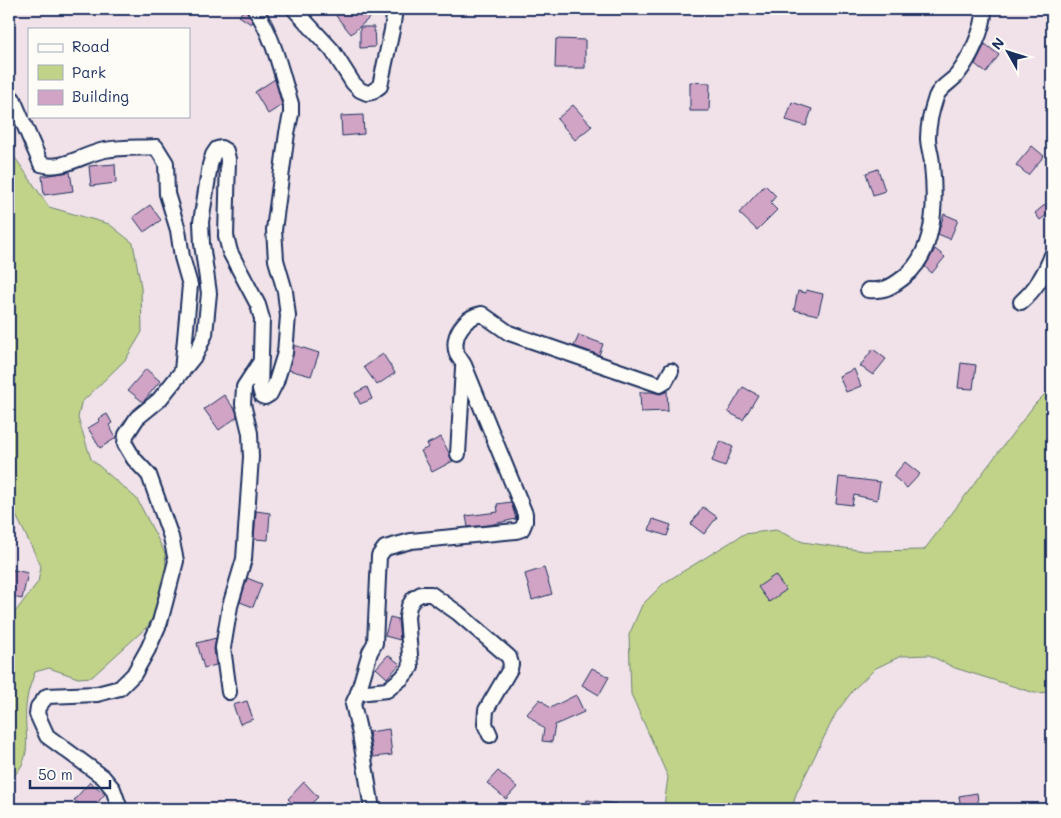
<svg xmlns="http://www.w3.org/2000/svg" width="1061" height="818" viewBox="0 0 1061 818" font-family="Mali,sans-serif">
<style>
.green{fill:#c0d389;stroke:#6e8174}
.building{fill:#d1a4c6;stroke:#1b2f5e}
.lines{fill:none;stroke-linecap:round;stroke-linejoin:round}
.minor-casing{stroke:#1b2f5e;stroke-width:18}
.minor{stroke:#fdfcf7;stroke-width:14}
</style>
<rect width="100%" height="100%" fill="#f0e2e8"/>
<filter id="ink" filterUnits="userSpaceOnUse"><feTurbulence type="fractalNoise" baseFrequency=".02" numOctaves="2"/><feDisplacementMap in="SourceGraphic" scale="10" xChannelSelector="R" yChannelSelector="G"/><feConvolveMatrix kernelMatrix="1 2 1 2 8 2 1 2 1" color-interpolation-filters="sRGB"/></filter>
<g filter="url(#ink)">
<!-- green -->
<g class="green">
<path d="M 9,156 L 16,159 L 49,207 L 109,224 L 133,243 L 141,287 L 142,332 L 126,359 L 81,403 L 78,418 L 91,459 L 137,499 L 165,553 L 168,588 L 148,626 L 92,677 L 78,678 L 49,668 L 35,672 C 32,681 28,690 27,699 C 21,731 38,757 9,780 L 9,620 L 38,582 L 41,566 L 9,501 Z"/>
<polygon points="1052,387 1052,692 1035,693 955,668 929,655 901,656 876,668 854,689 836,713 796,794 792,809 661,809 664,806 668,777 631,694 629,635 642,605 664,583 744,534 776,530 803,542 865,551 924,550 1035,404"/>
</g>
<!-- building -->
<g class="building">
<polygon points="244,9 246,9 253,22 251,24 239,16"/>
<polygon points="344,9 380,9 351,34 336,16"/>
<polygon points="360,27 374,27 375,47 360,48"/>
<polygon points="556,39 585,40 585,68 555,68"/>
<polygon points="985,44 999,55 986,73 975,64"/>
<polygon points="275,79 282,105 268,114 255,92"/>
<polygon points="690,82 710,83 709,111 690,111"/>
<polygon points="792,102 812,109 806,126 786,120"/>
<polygon points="573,105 592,126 575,140 557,119"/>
<polygon points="363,115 364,134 342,136 341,116"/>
<polygon points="1032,146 1044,156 1028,175 1016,165"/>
<polygon points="115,164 116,183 91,186 89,166"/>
<polygon points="878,169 885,191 873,195 866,173"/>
<polygon points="70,172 73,191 44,195 42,176"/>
<polygon points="765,185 776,196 770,203 777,210 757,230 739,213"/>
<polygon points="1047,203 1052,211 1040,220 1035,213"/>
<polygon points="150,205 161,220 144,232 133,217"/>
<polygon points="944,214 958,220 950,239 938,234"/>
<polygon points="935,249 945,257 932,273 925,267"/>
<polygon points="806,290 823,294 818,315 794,310 798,291 806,293"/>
<polygon points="579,335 603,344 599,355 574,346"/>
<polygon points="294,345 319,353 311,376 289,370"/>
<polygon points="873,349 886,359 873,375 860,366"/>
<polygon points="383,354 395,373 377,385 364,367"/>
<polygon points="961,363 976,365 973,389 958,388"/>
<polygon points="146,369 160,381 143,402 128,390"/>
<polygon points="854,369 861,386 846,392 839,376"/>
<polygon points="367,387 372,399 360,404 355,393"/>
<polygon points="743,387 758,395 743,420 728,412"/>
<polygon points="667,391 668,411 641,412 640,392 652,392 660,394"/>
<polygon points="224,395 236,411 237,417 219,430 204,409"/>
<polygon points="107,414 112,423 109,425 116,438 100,448 88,428 100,421 98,419"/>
<polygon points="441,437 453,461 432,472 421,451 429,447 427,444"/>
<polygon points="720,441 733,447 725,466 712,461"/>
<polygon points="905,462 920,474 907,488 893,476"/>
<polygon points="839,477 880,482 877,500 854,495 852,505 836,503"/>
<polygon points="511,502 516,519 489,525 468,527 466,516 498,512 497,504"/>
<polygon points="703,507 717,517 704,534 691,524"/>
<polygon points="256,511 270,513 268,540 254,539"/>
<polygon points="653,519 671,525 667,536 649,530"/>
<polygon points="544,568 552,594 532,600 525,574"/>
<polygon points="9,569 28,573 22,599 9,596"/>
<polygon points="775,575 786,590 769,602 758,587"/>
<polygon points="247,578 262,584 253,607 240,602"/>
<polygon points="390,617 398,619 400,640 385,636"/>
<polygon points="216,638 214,649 216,665 204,668 197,643"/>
<polygon points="388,655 400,664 387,678 376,668"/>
<polygon points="592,668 609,677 599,695 582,685"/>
<polygon points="576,695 584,712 555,725 552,742 542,741 544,729 527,714 540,699 550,708"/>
<polygon points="247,701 253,719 240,724 233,705"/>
<polygon points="389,729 392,755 373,757 369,732"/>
<polygon points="498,771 517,787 506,799 487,783"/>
<polygon points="90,782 105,794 92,809 85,809 74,800"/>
<polygon points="304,782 318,797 306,809 298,809 288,799"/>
<polygon points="977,793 979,809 961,809 959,796"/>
<polygon points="587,800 616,804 615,809 585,809"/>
</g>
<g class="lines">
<!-- minor casing -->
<g class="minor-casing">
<g id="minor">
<polyline points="294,9 332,50 353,83 360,90 367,93 372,92 380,86 392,30 395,9"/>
<path d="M 9,98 L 13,99 L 41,164 C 62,171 84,154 105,150 C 122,147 139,148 156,147 L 166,163 L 167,194 L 178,230 L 182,257 L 190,285 L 182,371"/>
<path d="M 868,290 C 884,291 890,288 903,278 C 936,253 936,202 932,165 C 932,156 928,147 928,138 C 928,125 932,109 936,97 C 939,88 951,82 957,75 C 969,60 985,28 984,9"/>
<path d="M 1021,302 C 1036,289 1045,274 1052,255"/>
<polyline points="458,454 463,368"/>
<polyline points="229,692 223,648 230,606 244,559 251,457 250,433 243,404 244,387 259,364"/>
<path d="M 358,693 L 370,652 L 375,643 L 379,556 L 385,548 L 411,541 L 516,531 L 522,529 L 525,522 L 525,514 L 464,365 C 462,361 459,358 457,354 C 451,336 464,317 482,314 L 509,333 L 660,385 L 665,382 L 671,371"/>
<path d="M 120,809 L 113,789 L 103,777 L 47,736 L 37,714 L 38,707 L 47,696 L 97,694 L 120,688 L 134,674 L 148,649 L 160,622 L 176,561 L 171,537 L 149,475 L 134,459 L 125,444 L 126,435 L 137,418 L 159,400 L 196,354 L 205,334 L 209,293 L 202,244 L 201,222 L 210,165 L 213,155 L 217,149 L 221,148 L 226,151 L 228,159 L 226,236 L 230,252 L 258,305 L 262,319 L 260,389 L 262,396 L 265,397 L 270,394 L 276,382 L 285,353 L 288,316 L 285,291 L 276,260 L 274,230 L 287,133 L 291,114 L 291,104 C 281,72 274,37 255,9"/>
<polyline points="372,809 360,734 353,704 358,693 387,690 402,678 411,667 407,617 409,606 414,598 421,594 431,594 458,613 509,657 511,664 510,669 486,710 485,724 490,735"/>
</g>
</g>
<!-- minor -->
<use href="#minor" class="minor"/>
</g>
</g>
<!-- margin -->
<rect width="1061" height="818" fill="none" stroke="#fdfcf7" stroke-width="30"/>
<rect x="15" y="15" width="1031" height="788" fill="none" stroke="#1b2f5e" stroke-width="2" filter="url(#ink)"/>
<!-- legend -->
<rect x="28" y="28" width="162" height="90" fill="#fdfcf7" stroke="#a3aaba"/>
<rect x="38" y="44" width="25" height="8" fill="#fdfcf7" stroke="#a3aaba"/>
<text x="72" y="52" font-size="15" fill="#1b2f5e">Road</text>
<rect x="38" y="65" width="25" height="15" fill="#c0d389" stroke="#a3aaba"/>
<text x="72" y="78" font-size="15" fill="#1b2f5e">Park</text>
<rect x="38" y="90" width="25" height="15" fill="#d1a4c6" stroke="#a3aaba"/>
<text x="72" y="102" font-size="15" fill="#1b2f5e">Building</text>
<!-- north arrow -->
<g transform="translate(1008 52) rotate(309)" stroke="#fdfcf7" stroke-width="4" paint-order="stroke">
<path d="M0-4L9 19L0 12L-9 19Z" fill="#1b2f5e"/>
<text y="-8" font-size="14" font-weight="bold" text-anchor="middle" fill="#1b2f5e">N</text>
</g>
<!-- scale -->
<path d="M30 780v8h80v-8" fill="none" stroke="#1b2f5e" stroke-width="2.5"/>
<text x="38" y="780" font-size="15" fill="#1b2f5e" stroke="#fdfcf7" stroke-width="4" paint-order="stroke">50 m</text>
</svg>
